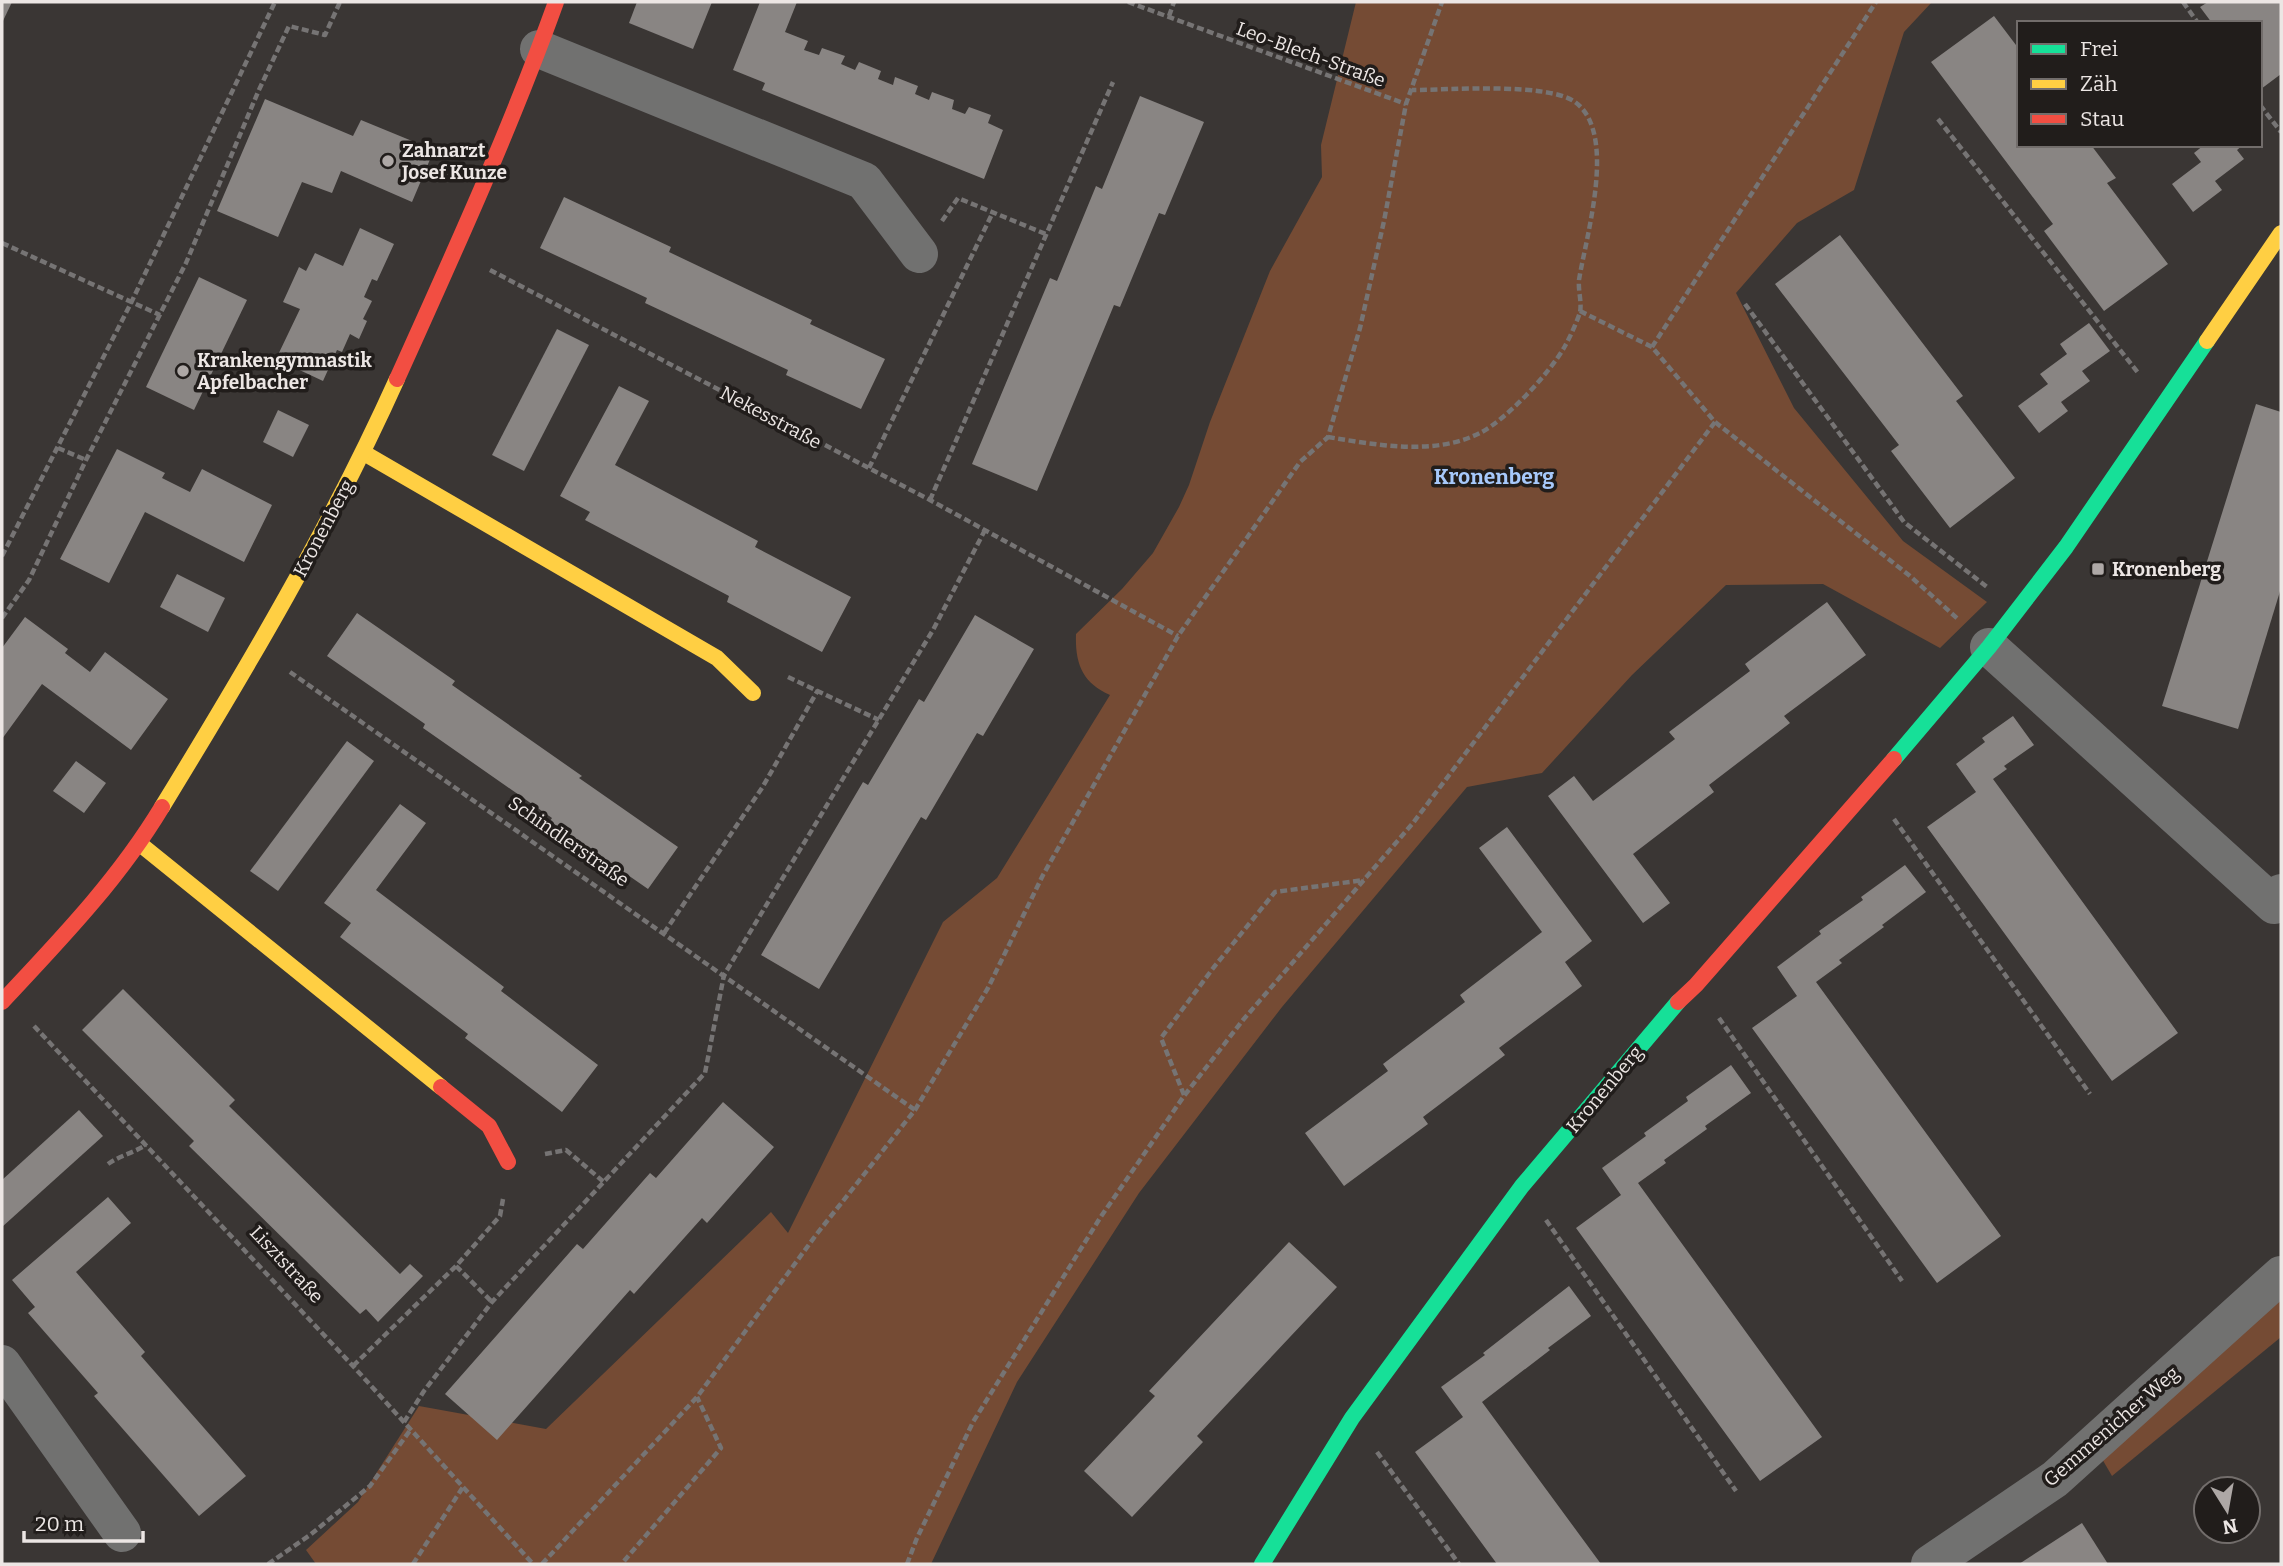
<svg xmlns="http://www.w3.org/2000/svg" width="2283" height="1566" viewBox="0 0 2283 1566" font-family="Bitter,serif">
<style>
.green{fill:#754b34}
.building{fill:#898583}
.lines{fill:none;stroke-linecap:round;stroke-linejoin:round}
.path{stroke:#767474;stroke-width:4.5;stroke-dasharray:7 3.5;stroke-linecap:butt}
.street{stroke:#717170;stroke-width:38}
.fast{stroke:#16e098;stroke-width:16}
.slow{stroke:#ffcf43;stroke-width:16}
.jam{stroke:#f24e42;stroke-width:16}
.poi-dot{fill:#aea8a6;stroke:#211d1b;stroke-width:2.5}
.labels{text-anchor:middle;stroke-width:7;stroke-linejoin:round;paint-order:stroke}
.street-label{font-size:19px;fill:#ece6e4;stroke:#211d1b}
.poi-label{font-size:19px;font-weight:bold;fill:#ece6e4;stroke:#211d1b;text-anchor:start}
.neighbourhood-label{font-size:21px;font-weight:bold;fill:#a7c9fb;stroke:#211d1b}
</style>
<rect width="100%" height="100%" fill="#3a3634"/>
<!-- green -->
<g class="green">
<path d="M 1356,2 L 1932,2 L 1904,32 L 1854,190 L 1797,223 L 1736,293 L 1794,408 L 1903,541 L 1987,602 L 1940,648 L 1823,584 L 1726,585 L 1632,675 L 1542,773 L 1467,787 L 1282,1007 L 1139,1193 L 1017,1382 L 931,1564 L 316,1564 L 306,1550 L 358,1502 L 419,1406 L 546,1429 L 771,1212 L 788,1233 L 943,922 L 997,878 L 1110,695 C 1082,683 1075,663 1076,634 L 1122,589 L 1153,553 L 1179,507 L 1189,485 L 1210,422 L 1270,271 L 1322,177 L 1321,145 Z"/>
<polygon points="2281,1291 2281,1337 2112,1476 2098,1452"/>
</g>
<!-- building -->
<g class="building">
<polygon points="2,2 12,2 2,23"/>
<polygon points="637,2 712,2 693,49 629,23"/>
<polygon points="760,2 797,2 785,32 808,41 804,50 819,55 822,48 845,56 841,64 855,70 859,62 881,71 878,79 893,85 895,77 918,86 915,94 929,100 932,92 954,100 952,109 965,114 969,107 991,115 988,123 1003,130 984,179 762,90 765,83 733,70"/>
<polygon points="2208,2 2281,2 2281,74 2261,89 2260,23 2212,23 2200,7"/>
<polygon points="1994,16 2019,49 2019,145 2091,145 2116,178 2107,183 2168,264 2104,311 2044,231 2053,224 1931,62"/>
<polygon points="1140,96 1204,122 1165,215 1159,213 1120,307 1114,305 1037,491 972,464 1050,278 1057,281 1096,186 1102,189"/>
<polygon points="265,99 353,136 361,120 434,150 412,202 341,171 332,193 302,182 278,237 217,211"/>
<polygon points="2204,145 2243,145 2237,150 2244,159 2215,181 2222,190 2193,212 2172,184 2201,162 2194,153"/>
<polygon points="564,197 671,247 669,252 812,320 810,324 885,359 861,409 786,375 788,370 645,303 647,298 540,248"/>
<polygon points="360,228 394,244 377,281 372,279 364,297 372,301 363,319 367,321 359,339 350,334 342,352 337,350 323,381 276,359 300,309 283,302 299,267 306,271 315,253 343,266"/>
<polygon points="1840,235 1963,396 1956,401 2015,478 1950,528 1891,451 1899,445 1775,284"/>
<polygon points="199,277 247,300 194,410 146,387"/>
<polygon points="2089,323 2110,351 2082,371 2090,381 2061,402 2068,411 2039,433 2018,406 2048,384 2040,374 2067,354 2060,344"/>
<polygon points="557,329 589,345 524,471 492,455"/>
<polygon points="619,386 649,401 615,465 758,541 755,547 851,597 822,652 727,602 729,596 585,520 590,512 560,496"/>
<polygon points="2256,404 2281,412 2281,588 2238,729 2162,706"/>
<polygon points="278,410 309,425 293,457 263,442"/>
<polygon points="117,449 165,473 162,478 190,492 202,469 272,505 244,562 145,512 109,583 60,559"/>
<polygon points="177,574 225,598 208,632 160,607"/>
<polygon points="1827,602 1866,655 1784,716 1790,723 1709,785 1714,792 1633,854 1670,903 1643,923 1548,796 1574,776 1593,801 1675,739 1669,732 1750,671 1745,664"/>
<polygon points="357,613 455,681 452,685 582,776 579,778 678,847 648,889 550,821 552,818 423,728 425,724 327,656"/>
<polygon points="975,615 1034,649 983,736 977,733 926,820 921,817 819,989 761,955 863,782 868,785 919,699 924,702"/>
<polygon points="25,617 68,649 65,653 90,672 105,652 168,699 131,750 42,684 2,739 2,648"/>
<polygon points="2013,716 2034,745 2004,766 2007,769 1993,779 2178,1033 2112,1081 1927,827 1976,792 1956,764 1985,742 1982,738"/>
<polygon points="347,741 374,761 278,891 250,871"/>
<polygon points="76,761 106,783 84,813 53,791"/>
<polygon points="400,804 426,823 376,890 504,987 501,991 598,1065 562,1112 465,1038 468,1034 340,937 351,923 324,903"/>
<polygon points="1507,827 1592,941 1565,962 1582,986 1499,1048 1505,1055 1423,1117 1428,1124 1344,1186 1305,1133 1388,1071 1383,1064 1465,1002 1460,995 1542,932 1479,848"/>
<polygon points="1905,865 1926,892 1882,925 1884,927 1839,960 1842,963 1816,982 2001,1236 1937,1283 1752,1028 1797,996 1777,967 1821,934 1819,931 1863,900 1861,897"/>
<polygon points="123,989 235,1100 229,1106 400,1274 410,1264 423,1276 378,1322 366,1309 360,1314 189,1146 194,1141 82,1030"/>
<polygon points="1731,1065 1751,1093 1705,1126 1707,1129 1664,1160 1666,1163 1638,1183 1822,1437 1760,1481 1576,1228 1621,1195 1602,1168 1646,1136 1644,1133 1688,1101 1686,1097"/>
<polygon points="723,1102 774,1147 707,1223 702,1218 634,1294 630,1290 497,1440 445,1394 577,1244 583,1249 650,1173 656,1178"/>
<polygon points="79,1110 103,1136 2,1227 2,1180"/>
<polygon points="108,1197 131,1223 76,1272 145,1352 141,1356 246,1476 199,1516 94,1396 98,1393 28,1313 35,1307 12,1280"/>
<polygon points="1289,1242 1337,1287 1197,1436 1203,1442 1132,1517 1084,1471 1155,1396 1149,1391"/>
<polygon points="1569,1286 1591,1316 1548,1348 1550,1350 1482,1402 1601,1564 1497,1564 1415,1452 1463,1417 1441,1387 1485,1355 1483,1353"/>
<polygon points="2082,1523 2108,1564 2019,1564"/>
</g>
<g class="lines">
<!-- path -->
<g class="path">
<polyline points="1128,2 1406,104"/>
<polyline points="2183,2 2198,23"/>
<polyline points="1169,16 1174,2"/>
<polyline points="2260,105 2281,132"/>
<polyline points="1938,119 2139,374"/>
<polyline points="942,221 958,198 1048,235"/>
<polyline points="2,243 160,315"/>
<polyline points="490,270 930,500 1178,636"/>
<polyline points="1745,304 1904,522 1987,587"/>
<polyline points="1580,311 1652,347 1715,422 1910,576 1959,620"/>
<polyline points="1652,347 1876,2"/>
<path d="M 1328,437 C 1377,445 1434,456 1480,433 C 1507,419 1550,373 1565,346 C 1570,337 1577,322 1580,312 C 1582,302 1578,291 1579,280 C 1586,236 1618,133 1575,102 C 1547,82 1449,90 1412,90"/>
<polyline points="58,448 86,460"/>
<polyline points="869,468 993,212"/>
<polyline points="930,500 1113,82"/>
<polyline points="2,556 131,303 275,2"/>
<polyline points="2,618 29,580 86,460 186,263 258,92 289,26 325,35 340,2"/>
<polyline points="290,672 915,1110"/>
<polyline points="788,677 879,720"/>
<polyline points="1894,819 2090,1094"/>
<polyline points="664,933 762,788 818,690"/>
<polyline points="1719,1018 1902,1281"/>
<polyline points="34,1026 353,1366 533,1564"/>
<polyline points="1184,1095 1161,1038 1214,967 1275,892 1364,880"/>
<polyline points="545,1154 566,1150 605,1183"/>
<path d="M 108,1164 C 119,1156 133,1153 146,1145"/>
<polyline points="1546,1220 1736,1491"/>
<polyline points="456,1266 492,1302"/>
<polyline points="353,1366 456,1266 500,1216 503,1199"/>
<polyline points="404,1422 424,1391 492,1302 705,1073 724,975 933,630 985,530"/>
<polyline points="1377,1452 1459,1564"/>
<polyline points="624,1561 721,1448 697,1397"/>
<polyline points="268,1564 310,1535 370,1486 411,1429"/>
<polyline points="413,1564 463,1487"/>
<polyline points="542,1564 697,1397 816,1235 915,1110 988,988 1043,875 1178,636 1300,462 1328,437 1360,328 1384,221 1406,104 1442,2"/>
<polyline points="907,1564 917,1538 973,1422 1100,1218 1184,1096 1243,1020 1413,823 1715,422"/>
</g>
<!-- street -->
<g class="street">
<polyline points="539,49 864,181 919,254"/>
<polyline points="1989,647 2274,905 2281,893"/>
<polyline points="2,1364 122,1533"/>
<polyline points="1930,1564 2055,1479 2281,1275"/>
</g>
<!-- fast -->
<g class="fast">
<polyline points="1894,759 1989,647 2066,547 2207,341"/>
<polyline points="1262,1564 1352,1418 1522,1186 1678,1002"/>
</g>
<!-- slow -->
<g class="slow">
<polyline points="2207,341 2281,233"/>
<polyline points="364,453 717,658 753,693"/>
<path d="M 162,807 C 247,668 330,528 397,379"/>
<polyline points="140,844 441,1087"/>
</g>
<!-- jam -->
<g class="jam">
<path d="M 397,379 C 453,255 510,130 556,2"/>
<path d="M 2,1002 C 60,940 118,880 162,807"/>
<polyline points="1678,1002 1696,985 1894,759"/>
<polyline points="441,1087 489,1126 508,1162"/>
</g>
</g>
<!-- markers -->
<g class="poi-dot">
<circle cx="388" cy="161" r="7"/>
<circle cx="183" cy="371" r="7"/>
<rect x="2091" y="562" width="14" height="14" rx="3.5"/>
</g>
<g class="labels">
<!-- street labels -->
<g class="street-label">
<text transform="translate(1311 54) rotate(20)" y="7">Leo-Blech-Straße</text>
<text transform="translate(771 417) rotate(28)" y="7">Nekesstraße</text>
<text transform="translate(323 528) rotate(-62)" y="7">Kronenberg</text>
<text transform="translate(569 841) rotate(35)" y="7">Schindlerstraße</text>
<text transform="translate(1604 1089) rotate(-50)" y="7">Kronenberg</text>
<text transform="translate(287 1264) rotate(47)" y="7">Lisztstraße</text>
<text transform="translate(2111 1426) rotate(-41)" y="7">Gemmenicher Weg</text>
</g>
<!-- poi labels -->
<g class="poi-label">
<text x="402" y="157">Zahnarzt<tspan x="402" dy="22">Josef Kunze</tspan></text>
<text x="197" y="367">Krankengymnastik<tspan x="197" dy="22">Apfelbacher</tspan></text>
<text x="2112" y="576">Kronenberg</text>
</g>
<!-- neighbourhood labels -->
<g class="neighbourhood-label">
<text x="1494" y="484">Kronenberg</text>
</g>
</g>
<!-- border -->
<rect width="2283" height="1566" fill="none" stroke="#ece6e4" stroke-width="7"/>
<!-- legend -->
<rect x="2017" y="21" width="245" height="126" fill="#211d1b" stroke="#726d6b" stroke-width="2"/>
<rect x="2031" y="44" width="35" height="10" fill="#16e098" stroke="#726d6b" stroke-width="2"/>
<text x="2080" y="56" font-size="21" fill="#ece6e4">Frei</text>
<rect x="2031" y="79" width="35" height="10" fill="#ffcf43" stroke="#726d6b" stroke-width="2"/>
<text x="2080" y="91" font-size="21" fill="#ece6e4">Zäh</text>
<rect x="2031" y="114" width="35" height="10" fill="#f24e42" stroke="#726d6b" stroke-width="2"/>
<text x="2080" y="126" font-size="21" fill="#ece6e4">Stau</text>
<!-- north arrow -->
<g transform="translate(2227 1510) rotate(169)"><circle r="33" fill="#211d1b" stroke="#726d6b" stroke-width="2"/>
<path d="M0-5L12 26L0 18L-12 26Z" fill="#aea8a6"/>
<text y="-10" font-size="19" font-weight="bold" text-anchor="middle" fill="#ece6e4">N</text>
</g>
<!-- scale -->
<path d="M24 1531v10h119v-10" fill="none" stroke="#ece6e4" stroke-width="3.5"/>
<text x="35" y="1531" font-size="21" fill="#ece6e4" stroke="#211d1b" stroke-width="5" paint-order="stroke">20 m</text>
</svg>
